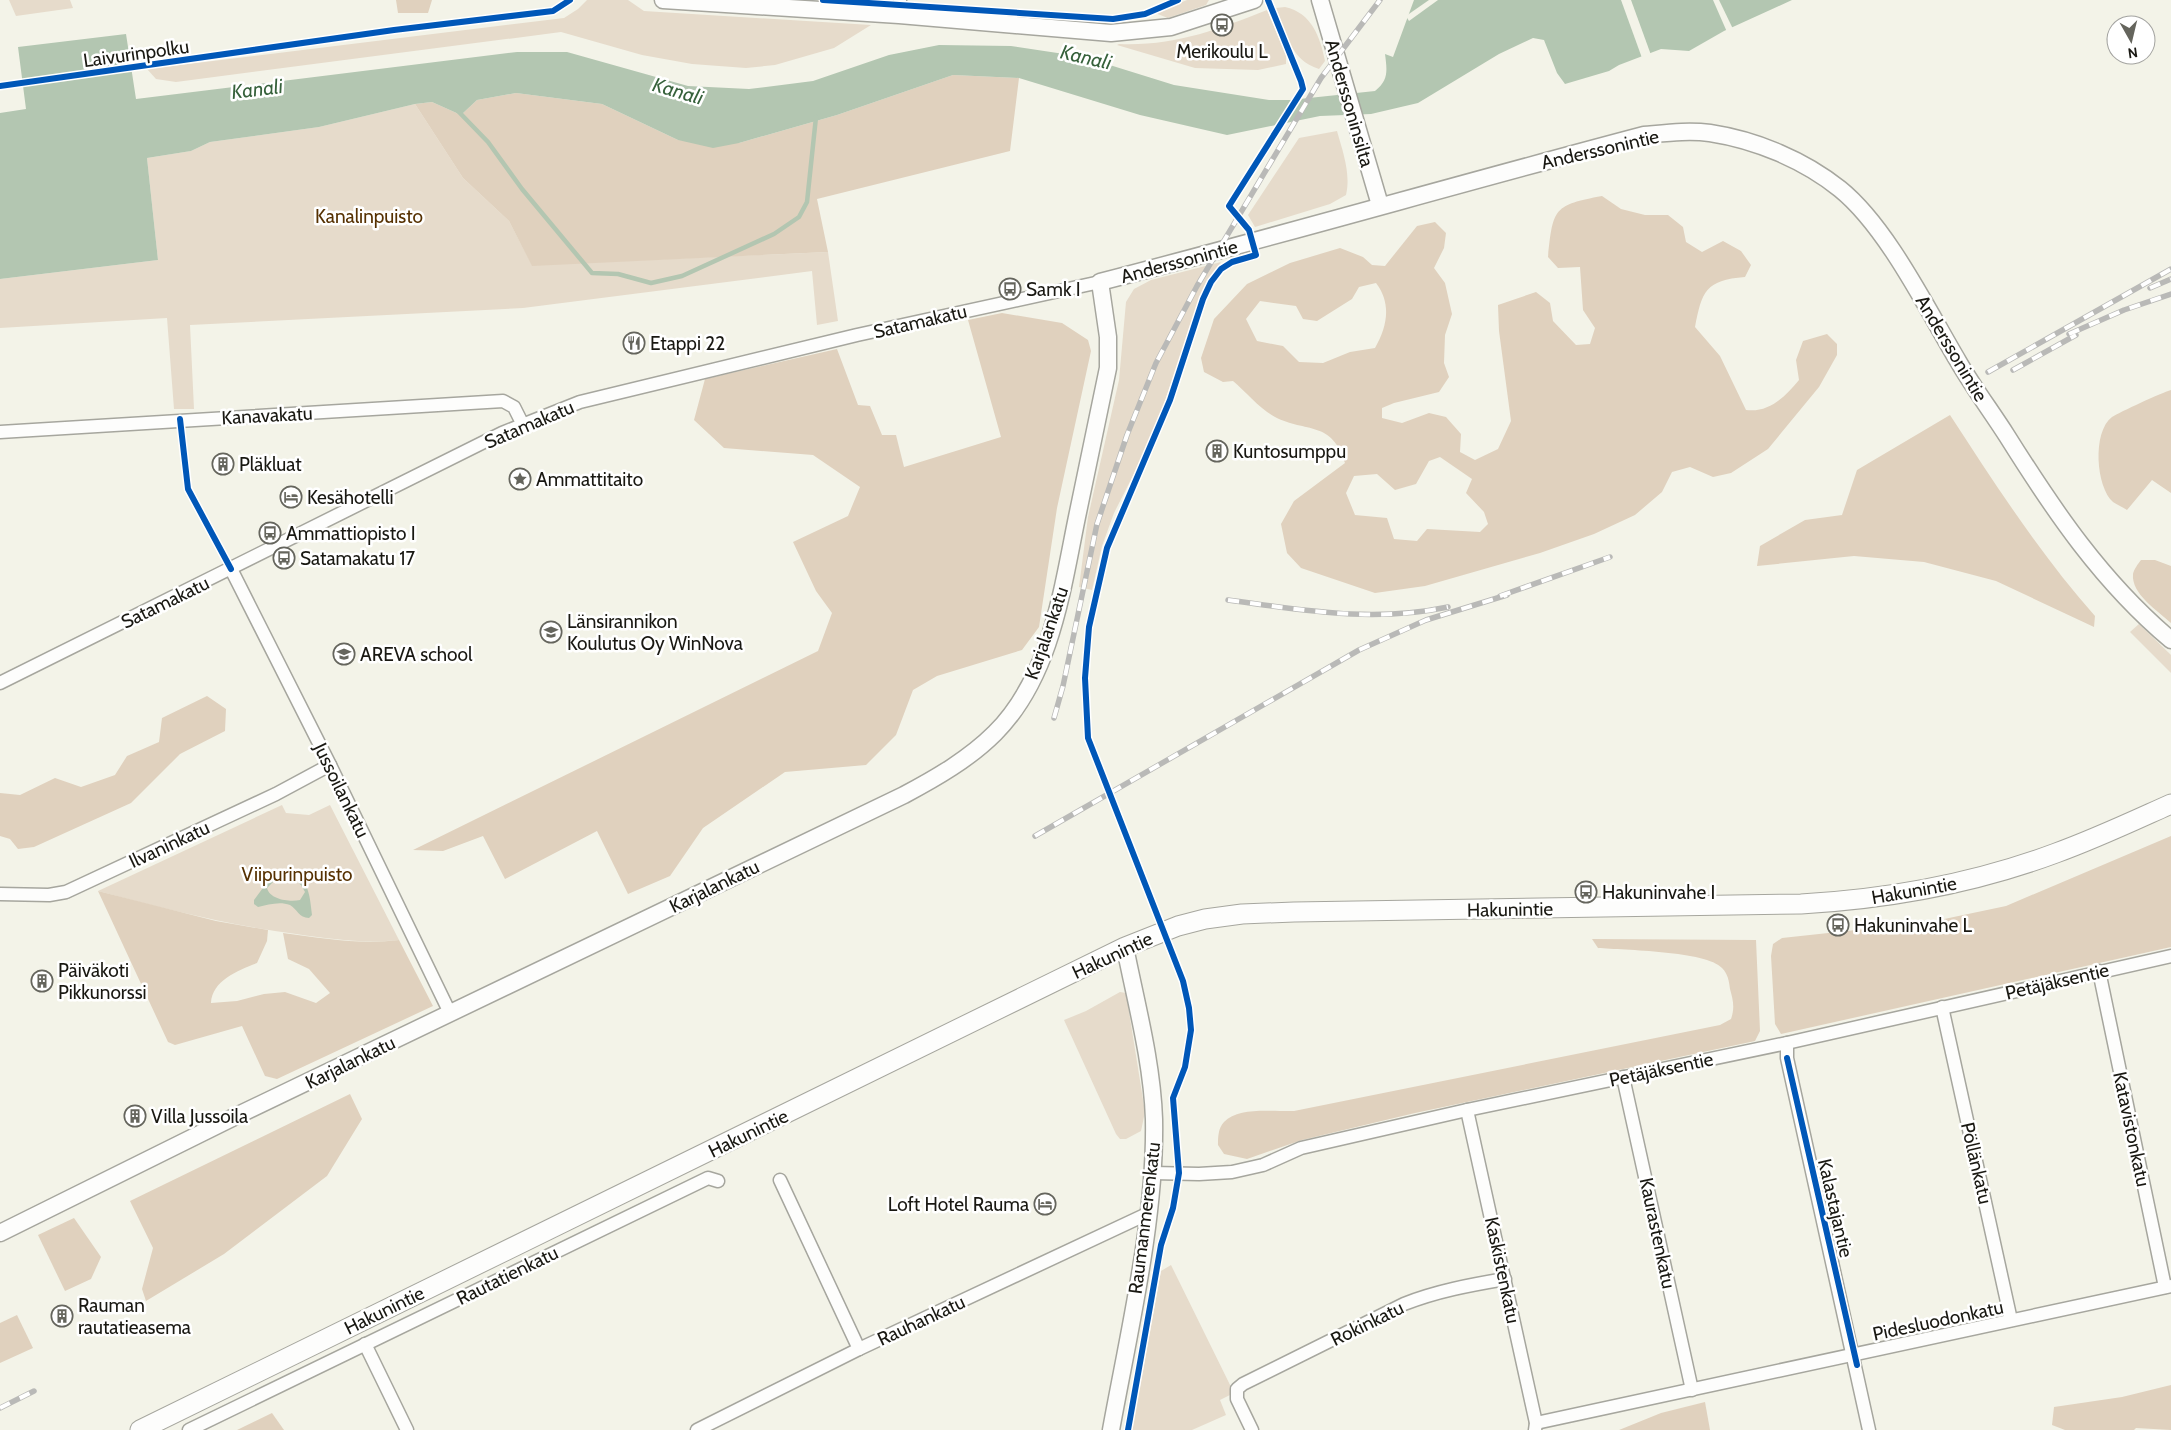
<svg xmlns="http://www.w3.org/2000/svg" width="2171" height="1430" viewBox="0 0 2171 1430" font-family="Cabin,sans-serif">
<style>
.green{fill:#e6dbcb}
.forest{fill:#e0d1be;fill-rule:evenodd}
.water{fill:#b3c6b1;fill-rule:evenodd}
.pier{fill:#f3f3e8}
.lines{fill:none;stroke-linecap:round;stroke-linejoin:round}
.stream{stroke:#b3c6b1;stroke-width:4.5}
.minor-casing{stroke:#a6a69e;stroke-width:15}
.major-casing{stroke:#a6a69e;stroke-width:19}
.highway-casing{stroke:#a6a69e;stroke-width:21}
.minor{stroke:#fdfdfc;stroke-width:12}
.major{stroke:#fdfdfc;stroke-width:16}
.highway{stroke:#fdfdfc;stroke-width:19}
.rail-casing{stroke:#b9b9b7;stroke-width:5.5}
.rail{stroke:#fff;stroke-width:4;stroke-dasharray:11;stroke-linecap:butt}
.cycleway-casing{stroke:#fff;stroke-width:9}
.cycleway{stroke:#0057b8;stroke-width:6}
.labels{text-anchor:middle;stroke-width:5;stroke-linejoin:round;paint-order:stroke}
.poi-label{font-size:19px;fill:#191812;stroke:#fff;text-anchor:start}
.street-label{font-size:19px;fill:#191812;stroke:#fff}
.park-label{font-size:19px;fill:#563102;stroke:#fff}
.water-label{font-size:20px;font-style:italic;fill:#36613b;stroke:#fff}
</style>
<rect width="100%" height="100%" fill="#f3f3e8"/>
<!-- green -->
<g class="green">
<polygon points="9,0 70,0 73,8 16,16"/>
<polygon points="587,0 628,0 644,11 871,25 834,48 775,65 746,68 692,64 642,55 561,32 176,82 156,79 147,69 564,18 578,9"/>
<polygon points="1187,0 1209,0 1206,5 1168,18 1155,13"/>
<path d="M 1285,7 C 1312,13 1320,37 1325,61 L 1319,69 C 1290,60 1287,34 1276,8 Z"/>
<path d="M 1267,10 L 1286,55 L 1286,64 L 1258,70 L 1195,68 L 1117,45 L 1119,44 C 1176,46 1216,30 1267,10 Z"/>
<polygon points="415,104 463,178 509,221 532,265 828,252 838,321 817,325 812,271 523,308 190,325 194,409 174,409 167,318 0,328 0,279 158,260 147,158 191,151 210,142 319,127"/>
<path d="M 1337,131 C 1343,152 1351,174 1346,195 L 1330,204 L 1255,227 L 1248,215 L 1299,138 Z"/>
<polygon points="1221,262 1207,282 1151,440 1114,513 1102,546 1092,590 1079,587 1088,517 1119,380 1126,302 1134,289 1151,280"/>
<polygon points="2139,624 2171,655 2171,673 2130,632"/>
<path d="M 282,805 L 286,813 L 309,815 L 330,805 L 399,940 C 364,944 331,939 296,934 C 229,925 164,909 98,891 Z"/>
<polygon points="1120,992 1126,993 1145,1112 1141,1131 1126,1139 1120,1139 1116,1134 1064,1020 1086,1011"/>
<polygon points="1171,1265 1234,1393 1220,1400 1226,1415 1192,1430 1132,1430 1161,1271"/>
</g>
<!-- forest -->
<g class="forest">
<polygon points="396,0 432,0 428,13 398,13"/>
<polygon points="953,75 1019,78 1010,151 817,199 828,252 532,266 509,221 463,178 415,104 432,102 461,115 477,100 516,93 602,104 678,140 739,143 837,115"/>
<path d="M 1602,196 L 1621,209 L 1645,215 L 1668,215 L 1683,227 L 1686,242 L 1702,252 L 1723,241 L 1741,251 L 1751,265 L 1745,277 C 1705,280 1702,292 1695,327 L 1720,356 L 1746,410 C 1769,413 1785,397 1799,380 L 1796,360 L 1803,341 L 1827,334 L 1837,344 L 1837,355 L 1819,387 L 1768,449 L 1731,473 L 1713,477 L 1690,467 L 1672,472 L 1662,492 L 1635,515 L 1594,534 L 1540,553 L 1425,586 L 1375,593 L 1301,568 L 1287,553 L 1281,524 L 1294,501 L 1345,463 C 1332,420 1306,433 1275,417 C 1260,409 1246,392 1233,381 L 1223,382 L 1204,372 L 1201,358 L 1214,319 L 1247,284 L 1290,263 L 1340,248 L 1363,257 L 1372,265 L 1385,266 L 1417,226 L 1435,222 L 1446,233 L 1444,248 L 1434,268 L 1445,283 L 1452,314 L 1445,335 L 1444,363 L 1449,377 L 1439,392 L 1394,403 L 1382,408 L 1382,418 L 1402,423 L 1429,413 L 1446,417 L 1461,434 L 1460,452 L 1475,460 L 1498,449 L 1511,421 L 1499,331 L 1498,305 L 1536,292 L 1550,303 L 1553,321 L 1576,345 L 1590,344 L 1595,328 L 1583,310 L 1580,267 L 1558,268 L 1548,257 C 1553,208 1554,205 1602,196 ZM 1376,283 C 1392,304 1387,327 1375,348 L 1350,352 L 1323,363 L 1299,362 L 1283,346 L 1257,341 L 1246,319 L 1260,301 L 1296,306 L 1303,319 L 1317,321 L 1352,299 L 1359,287 ZM 1440,457 L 1472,479 L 1466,493 L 1484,512 L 1488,524 L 1480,532 L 1427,529 L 1417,541 L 1394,539 L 1387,518 L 1355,515 L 1346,493 L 1354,476 L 1377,474 L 1395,490 L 1416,484 L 1429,461 Z"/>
<polygon points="1002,313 1062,323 1088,340 1091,351 1057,508 1039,627 1022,650 937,676 913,690 896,735 866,765 785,772 703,828 670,876 628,894 597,831 505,879 483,836 443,851 413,850 818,651 832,613 816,591 793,542 848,516 860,487 813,455 724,448 694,420 705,379 837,349 858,405 870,406 882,435 896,435 904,467 1001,437 968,320"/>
<path d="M 2171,390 L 2171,493 L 2152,480 L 2127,510 C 2123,507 2117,505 2113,502 C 2096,487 2092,432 2112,417 C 2120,412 2161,393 2171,390 Z"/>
<path d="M 1950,415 C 1995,484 2040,554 2095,616 L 2094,627 L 1996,581 L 1924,562 L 1854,556 L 1757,566 L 1760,546 L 1805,520 L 1842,515 L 1857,470 Z"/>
<path d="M 2141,560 L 2155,560 L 2171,566 L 2171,623 C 2158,611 2131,594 2133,574 C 2134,569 2138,564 2141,560 Z"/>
<polygon points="207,696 226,709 225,731 180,754 131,803 34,847 18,849 10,839 0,836 0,793 20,795 55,778 81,787 115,775 127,756 159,742 162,718"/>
<polygon points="2171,836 2171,947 1781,1034 1775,1024 1771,956 1773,944 1782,938 1930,922 2006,906"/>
<path d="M 98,891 L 216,921 L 268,930 L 267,941 L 257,963 C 239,970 212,980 211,1003 L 237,1001 L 264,994 L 285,992 L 316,1003 L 330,993 L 309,969 L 288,959 L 283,933 C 322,938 360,945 399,940 L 433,1006 L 277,1079 L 265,1076 L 242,1026 L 175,1045 L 168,1042 Z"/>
<path d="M 1592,939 L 1756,940 L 1760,1031 L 1755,1041 L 1415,1113 L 1302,1140 L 1247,1159 L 1224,1154 L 1218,1145 C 1218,1138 1218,1128 1224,1122 C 1239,1106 1274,1112 1294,1111 L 1720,1025 L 1731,1019 C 1735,1007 1733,1000 1730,989 C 1729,981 1728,974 1722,968 C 1707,951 1623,950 1598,948 Z"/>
<polygon points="350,1094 362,1119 327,1176 224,1254 146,1301 142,1289 153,1248 130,1201"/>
<polygon points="74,1218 101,1257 91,1279 65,1291 38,1235"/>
<polygon points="17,1315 33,1348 0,1363 0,1323"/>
<polygon points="2171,1385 2171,1430 2136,1428 2134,1430 2065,1430 2052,1425 2054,1407 2122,1397"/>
<polygon points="1705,1402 1710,1430 1619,1430 1661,1413"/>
<polygon points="272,1413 284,1430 237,1430"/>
</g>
<!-- water -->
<g class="water">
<path d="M 1414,0 L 1792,0 L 1724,31 L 1689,51 L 1661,49 L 1619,65 L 1609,71 L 1565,84 L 1557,73 L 1544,40 L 1533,38 L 1499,54 L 1418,103 L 1371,114 L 1320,116 L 1227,135 L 1140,115 L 1019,78 L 953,75 L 837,115 L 739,143 L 713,148 L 678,140 L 602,104 L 516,93 L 477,100 L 461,115 L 432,102 L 415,104 L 319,127 L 210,142 L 191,151 L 147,158 L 158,260 L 0,279 L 0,113 L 26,109 L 18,47 L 126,34 L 136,99 L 517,52 L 567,52 L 688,86 L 749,89 L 813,81 L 889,55 L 939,45 L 1011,46 L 1084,57 L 1174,85 L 1269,100 L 1290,100 L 1375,91 C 1389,80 1387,70 1385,54 L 1393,57 Z"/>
<path d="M 284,870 C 308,871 310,896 312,915 L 309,918 C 299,918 297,909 290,905 C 279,901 268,905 258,907 L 254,904 L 254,900 L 271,877 ZM 284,876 C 295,878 300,882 305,892 L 300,900 C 290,902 270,900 267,888 L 277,878 Z"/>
</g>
<!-- pier -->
<g class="pier">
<polygon points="1429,0 1438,0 1409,21 1406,16"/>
<polygon points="1621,0 1631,0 1651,55 1642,58"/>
<polygon points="1713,0 1719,0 1733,29 1727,32"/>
</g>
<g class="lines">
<!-- stream -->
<polyline class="stream" points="458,111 488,142 522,189 592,273 618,274 651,283 682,276 774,234 799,217 807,202 816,117"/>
<!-- minor casing -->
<g class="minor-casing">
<g id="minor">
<polyline points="899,15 900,0"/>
<polyline points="0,432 503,401 514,407 523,425"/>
<polyline points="231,569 330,765 450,1013"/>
<polyline points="0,683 502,433 580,402 857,335 1100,282"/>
<polyline points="0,894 49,895 66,892 276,794 330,765"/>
<polyline points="2099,971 2165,1287"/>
<polyline points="1942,1007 2011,1320"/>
<polyline points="1787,1043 1787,1058 1869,1430"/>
<polyline points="1623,1077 1692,1390"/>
<polyline points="1467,1110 1536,1423 1535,1430"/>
<polyline points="1153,1173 1199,1174 1232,1172 1263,1165 1301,1148 1467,1110 1787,1043 2171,956"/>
<polyline points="780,1180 859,1349"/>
<polyline points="365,1344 407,1430"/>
<polyline points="1536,1423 2171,1286"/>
<polyline points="189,1430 708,1178 718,1181"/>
<polyline points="697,1430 859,1349 1147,1214"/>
<path d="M 1252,1430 L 1237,1399 L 1237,1389 L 1243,1384 L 1404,1304 C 1437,1291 1470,1285 1505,1279"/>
</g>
</g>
<!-- major casing -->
<g class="major-casing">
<g id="major">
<polyline points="663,0 899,15 1111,33 1171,27 1254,0"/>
<polyline points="1320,0 1380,205"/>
<path d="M 0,1233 L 232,1118 L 904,795 C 936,778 969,759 995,733 C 1051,677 1062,590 1077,517 C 1087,467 1098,418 1108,368 L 1108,337 L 1100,282 C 1282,235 1462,183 1644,135 C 1666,133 1688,130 1710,133 C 1756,140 1804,160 1840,189 C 1887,227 1927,309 1958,361 C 1973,387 1991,411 2007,436 C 2054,511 2102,582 2171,640"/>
<path d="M 1111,1430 C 1129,1331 1156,1218 1154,1119 C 1152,1061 1136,1003 1125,947"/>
</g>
</g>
<!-- highway casing -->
<g class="highway-casing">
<path id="highway" d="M 140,1430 L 1125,947 L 1178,926 L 1205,919 L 1242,914 L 1294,912 L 1801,904 C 1889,899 1973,884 2056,853 C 2095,839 2133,821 2171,804"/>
</g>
<!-- minor -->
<use href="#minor" class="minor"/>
<!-- major -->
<use href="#major" class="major"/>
<!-- highway -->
<use href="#highway" class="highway"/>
<!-- rail casing -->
<g class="rail-casing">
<g id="rail">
<polyline points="2150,288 2171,279"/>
<polyline points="2069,334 2124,310 2171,294"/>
<polyline points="2013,370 2076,335"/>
<polyline points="1988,372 2171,269"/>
<polyline points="1500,596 1610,557"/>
<path d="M 1228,600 C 1304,610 1372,623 1448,607"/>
<polyline points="1054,718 1063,686 1097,524 1127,435 1156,363 1197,286 1321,78 1380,0"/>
<polyline points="1035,836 1359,650 1426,620 1507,595"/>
<polyline points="0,1408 34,1391"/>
</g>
</g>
<!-- rail -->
<use href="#rail" class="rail"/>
<!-- cycleway casing -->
<g class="cycleway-casing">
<g id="cycleway">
<polyline points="823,0 1113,19 1145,14 1178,0"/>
<polyline points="0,86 394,30 553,11 570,0"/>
<polyline points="180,419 188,489 231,569"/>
<polyline points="1787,1058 1857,1365"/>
<polyline points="1128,1430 1161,1245 1173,1208 1179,1173 1173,1098 1185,1067 1191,1030 1189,1008 1183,981 1088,738 1085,678 1089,627 1107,548 1170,400 1203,299 1211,282 1221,269 1232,262 1256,255 1249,230 1229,206 1303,89 1301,81 1268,0"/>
</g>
</g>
<!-- cycleway -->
<use href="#cycleway" class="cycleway"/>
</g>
<!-- icons -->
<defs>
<g id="bus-ring" transform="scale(1.125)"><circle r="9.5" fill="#fff" stroke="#65655d" stroke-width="1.5"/><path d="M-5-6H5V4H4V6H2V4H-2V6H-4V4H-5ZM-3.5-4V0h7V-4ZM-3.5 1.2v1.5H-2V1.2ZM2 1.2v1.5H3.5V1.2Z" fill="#65655d"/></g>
<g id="restaurant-ring" transform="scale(1.125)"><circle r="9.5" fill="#fff" stroke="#65655d" stroke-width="1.5"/><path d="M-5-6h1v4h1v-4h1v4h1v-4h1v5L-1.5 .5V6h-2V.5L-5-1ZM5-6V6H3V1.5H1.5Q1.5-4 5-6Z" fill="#65655d"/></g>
<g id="building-ring" transform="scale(1.125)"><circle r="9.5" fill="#fff" stroke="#65655d" stroke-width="1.5"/><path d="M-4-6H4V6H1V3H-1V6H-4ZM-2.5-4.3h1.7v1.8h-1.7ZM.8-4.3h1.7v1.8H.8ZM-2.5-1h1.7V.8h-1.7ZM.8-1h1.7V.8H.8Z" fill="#65655d"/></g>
<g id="sight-ring" transform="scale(1.125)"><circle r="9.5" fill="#fff" stroke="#65655d" stroke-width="1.5"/><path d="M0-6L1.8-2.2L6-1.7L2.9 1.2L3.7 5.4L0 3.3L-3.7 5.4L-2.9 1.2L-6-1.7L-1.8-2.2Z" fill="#65655d"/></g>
<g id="hotel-ring" transform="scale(1.125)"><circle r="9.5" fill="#fff" stroke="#65655d" stroke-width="1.5"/><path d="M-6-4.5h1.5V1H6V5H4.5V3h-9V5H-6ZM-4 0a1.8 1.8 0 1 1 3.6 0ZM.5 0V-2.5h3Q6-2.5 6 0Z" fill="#65655d"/></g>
<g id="school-ring" transform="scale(1.125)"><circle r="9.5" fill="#fff" stroke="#65655d" stroke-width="1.5"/><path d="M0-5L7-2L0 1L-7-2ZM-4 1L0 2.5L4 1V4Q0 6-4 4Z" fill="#65655d"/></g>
</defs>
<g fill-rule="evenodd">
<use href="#bus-ring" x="1222" y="25"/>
<use href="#bus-ring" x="1010" y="289"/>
<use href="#restaurant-ring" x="634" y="343"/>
<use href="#building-ring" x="1217" y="451"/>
<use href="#building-ring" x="223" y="464"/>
<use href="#sight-ring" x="520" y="479"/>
<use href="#hotel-ring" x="291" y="497"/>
<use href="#bus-ring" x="270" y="533"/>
<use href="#bus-ring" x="284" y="558"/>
<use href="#school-ring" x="551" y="632"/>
<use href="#school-ring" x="344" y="654"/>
<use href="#bus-ring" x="1586" y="892"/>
<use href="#bus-ring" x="1838" y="925"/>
<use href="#building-ring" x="42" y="981"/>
<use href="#building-ring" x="135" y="1116"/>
<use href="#hotel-ring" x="1045" y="1204"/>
<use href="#building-ring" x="62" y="1316"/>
</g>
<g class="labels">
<!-- poi labels -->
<g class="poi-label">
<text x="1222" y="58" text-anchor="middle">Merikoulu L</text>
<text x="1026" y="296">Samk I</text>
<text x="650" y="350">Etappi 22</text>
<text x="1233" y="458">Kuntosumppu</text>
<text x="239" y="471">Pläkluat</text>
<text x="536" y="486">Ammattitaito</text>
<text x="307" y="504">Kesähotelli</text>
<text x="286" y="540">Ammattiopisto I</text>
<text x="300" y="565">Satamakatu 17</text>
<text x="567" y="628">Länsirannikon<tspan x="567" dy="22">Koulutus Oy WinNova</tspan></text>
<text x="360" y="661">AREVA school</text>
<text x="1602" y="899">Hakuninvahe I</text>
<text x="1854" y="932">Hakuninvahe L</text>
<text x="58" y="977">Päiväkoti<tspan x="58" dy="22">Pikkunorssi</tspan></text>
<text x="151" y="1123">Villa Jussoila</text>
<text x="1029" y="1211" text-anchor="end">Loft Hotel Rauma</text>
<text x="78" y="1312">Rauman<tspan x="78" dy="22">rautatieasema</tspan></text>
</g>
<!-- street labels -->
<g class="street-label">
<text transform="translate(136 53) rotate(-8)" y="7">Laivurinpolku</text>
<text transform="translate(1350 103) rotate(74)" y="7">Anderssoninsilta</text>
<text transform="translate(1600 149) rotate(-13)" y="7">Anderssonintie</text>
<text transform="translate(1179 261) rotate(-15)" y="7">Anderssonintie</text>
<text transform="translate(920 321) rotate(-13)" y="7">Satamakatu</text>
<text transform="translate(1952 348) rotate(59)" y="7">Anderssonintie</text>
<text transform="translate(267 415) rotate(-3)" y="7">Kanavakatu</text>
<text transform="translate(529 424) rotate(-23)" y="7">Satamakatu</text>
<text transform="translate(165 602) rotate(-26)" y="7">Satamakatu</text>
<text transform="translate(1046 633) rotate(-71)" y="7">Karjalankatu</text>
<text transform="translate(342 790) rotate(64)" y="7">Jussoilankatu</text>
<text transform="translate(169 844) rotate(-25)" y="7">Ilvaninkatu</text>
<text transform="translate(714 886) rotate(-26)" y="7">Karjalankatu</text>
<text transform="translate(1914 890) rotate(-10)" y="7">Hakunintie</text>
<text transform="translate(1510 909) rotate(-1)" y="7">Hakunintie</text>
<text transform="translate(1112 955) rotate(-25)" y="7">Hakunintie</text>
<text transform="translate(2057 981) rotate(-13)" y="7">Petäjäksentie</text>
<text transform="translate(350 1062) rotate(-26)" y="7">Karjalankatu</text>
<text transform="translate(1661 1069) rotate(-12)" y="7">Petäjäksentie</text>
<text transform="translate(2132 1129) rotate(78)" y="7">Katavistonkatu</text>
<text transform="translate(748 1133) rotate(-26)" y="7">Hakunintie</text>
<text transform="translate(1977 1163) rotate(77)" y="7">Pöllänkatu</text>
<text transform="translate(1836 1208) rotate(77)" y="7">Kalastajantie</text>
<text transform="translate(1144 1218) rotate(-83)" y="7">Raumanmerenkatu</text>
<text transform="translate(1658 1233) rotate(78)" y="7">Kaurastenkatu</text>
<text transform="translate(1503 1270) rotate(78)" y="7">Kaskistenkatu</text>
<text transform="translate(507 1275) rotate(-26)" y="7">Rautatienkatu</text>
<text transform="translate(384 1310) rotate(-26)" y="7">Hakunintie</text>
<text transform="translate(921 1320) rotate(-25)" y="7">Rauhankatu</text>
<text transform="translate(1938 1320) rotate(-12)" y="7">Pidesluodonkatu</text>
<text transform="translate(1367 1323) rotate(-26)" y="7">Rokinkatu</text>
</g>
<!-- park labels -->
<g class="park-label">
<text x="369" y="223">Kanalinpuisto</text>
<text x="297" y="881">Viipurinpuisto</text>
</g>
<!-- water labels -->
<g class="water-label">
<text transform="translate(1086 57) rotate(13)" y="7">Kanali</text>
<text transform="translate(257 89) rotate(-7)" y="7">Kanali</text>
<text transform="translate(678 91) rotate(16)" y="7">Kanali</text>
</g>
</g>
<!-- north arrow -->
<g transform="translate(2131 40) rotate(172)"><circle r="24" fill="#ffffff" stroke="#a3a3a0"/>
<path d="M0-4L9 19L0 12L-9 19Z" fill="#65655d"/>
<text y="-8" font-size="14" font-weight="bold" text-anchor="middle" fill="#191812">N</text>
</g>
</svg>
